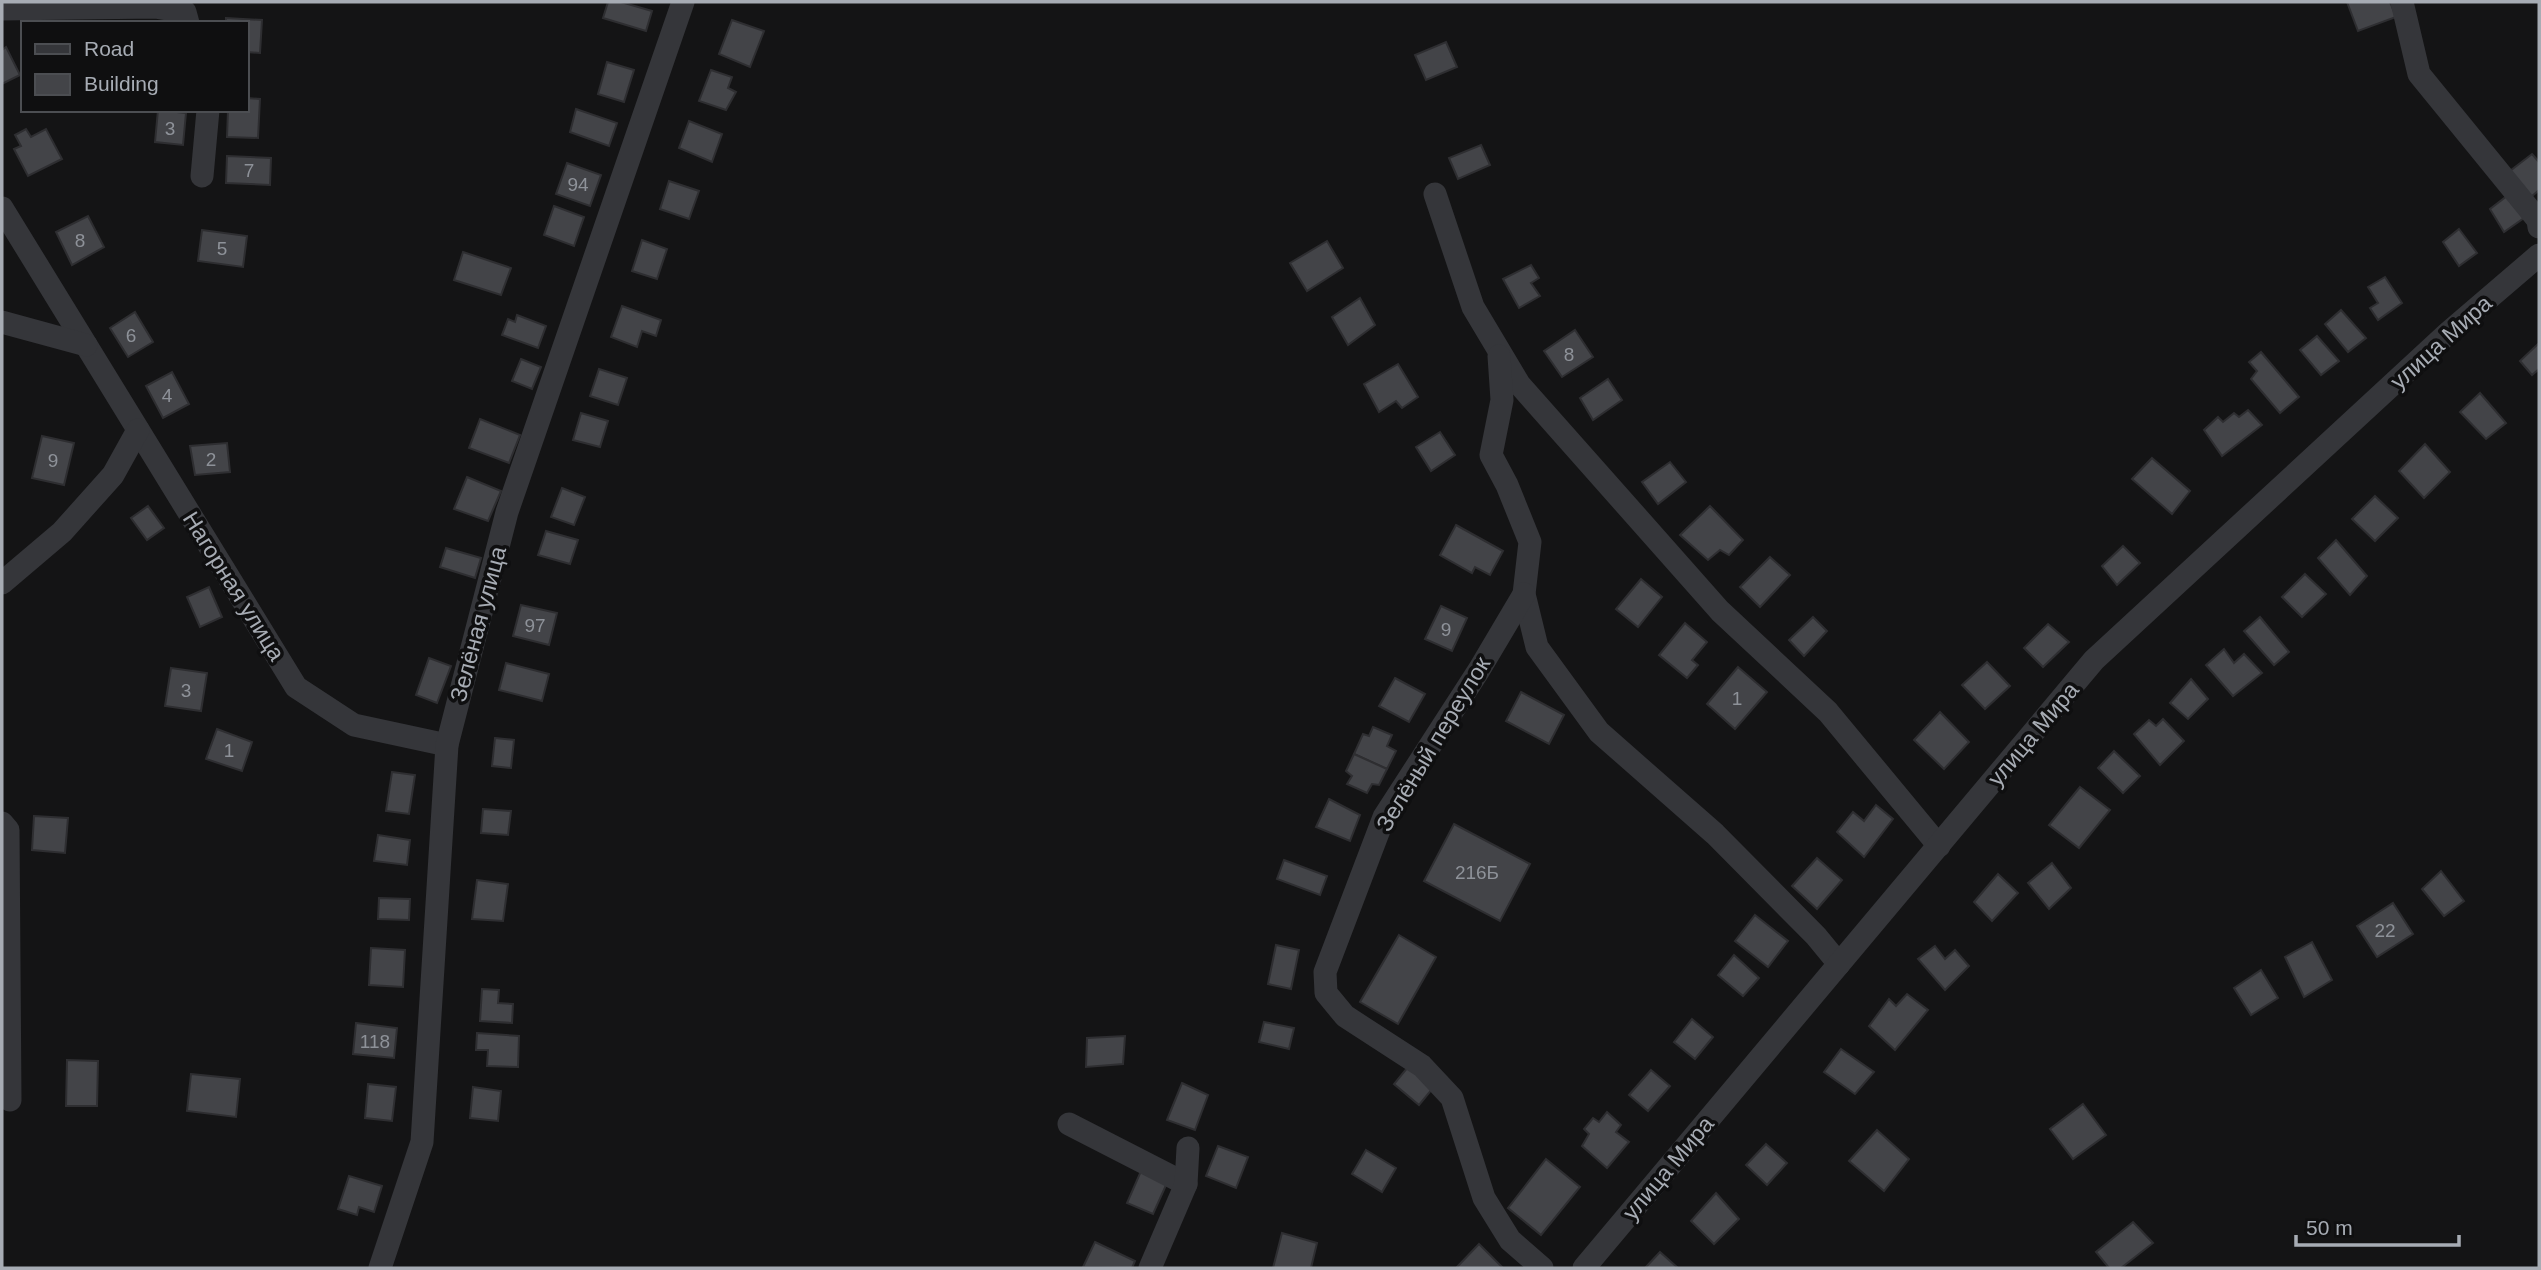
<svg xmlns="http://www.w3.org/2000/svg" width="2541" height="1270" viewBox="0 0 2541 1270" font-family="Helvetica,sans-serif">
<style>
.building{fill:#434448;stroke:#2e2e31;stroke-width:2}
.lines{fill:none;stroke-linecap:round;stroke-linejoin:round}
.minor{stroke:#35363a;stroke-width:23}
.labels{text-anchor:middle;stroke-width:7;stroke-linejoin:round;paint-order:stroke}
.number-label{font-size:19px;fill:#8e9299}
.street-label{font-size:23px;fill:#a7acb4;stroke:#0f0f10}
</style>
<rect width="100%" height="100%" fill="#141415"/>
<!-- building -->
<g class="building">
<polygon points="608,2 621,2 652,11 646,31 603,18"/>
<polygon points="2347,2 2390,2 2396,17 2358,31"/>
<polygon points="226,18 262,20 260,53 247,52 247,23 226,23"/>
<polygon points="732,20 764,31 750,67 719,54"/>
<polygon points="1446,42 1457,67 1426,80 1415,55"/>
<polygon points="6,47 20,75 2,84 2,50"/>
<polygon points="607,62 634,70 624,102 598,94"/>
<polygon points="711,70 732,77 728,88 736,92 726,110 699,101"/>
<polygon points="247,98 260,99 258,138 227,137 228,110 247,110"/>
<polygon points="576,109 617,123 609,146 570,132"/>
<polygon points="158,110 186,113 183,145 155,142"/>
<polygon points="689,121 722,134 712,162 679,148"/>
<polygon points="26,129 31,137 46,129 62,159 28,176 14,149 21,146 15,135"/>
<polygon points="1481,145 1490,165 1458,179 1449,158"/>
<polygon points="2532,154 2539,162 2539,190 2531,197 2510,171"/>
<polygon points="227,156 271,158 270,185 226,183"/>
<polygon points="567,163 601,175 590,206 556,194"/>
<polygon points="669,181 699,191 689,219 660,209"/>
<polygon points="2507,196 2524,218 2504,232 2490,209"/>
<polygon points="554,206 584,217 574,246 544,235"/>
<polygon points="88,216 104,247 72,265 56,232"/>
<polygon points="2459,229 2477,253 2459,266 2443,242"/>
<polygon points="202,230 247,236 243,267 198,261"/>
<polygon points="642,240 667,249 657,279 632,271"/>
<polygon points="1327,241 1343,268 1307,291 1290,263"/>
<polygon points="463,252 511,268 501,295 454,280"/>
<polygon points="1531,265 1539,278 1531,283 1540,296 1519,308 1503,279"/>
<polygon points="2385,277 2402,303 2378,320 2370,308 2378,303 2368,287"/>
<polygon points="1360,298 1375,325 1348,345 1332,317"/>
<polygon points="622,306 661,320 656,336 642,331 637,347 611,337"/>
<polygon points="2341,310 2366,338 2348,352 2325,324"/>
<polygon points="135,312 153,342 128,357 110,328"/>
<polygon points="517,315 546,326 538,348 502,335 508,319 515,322"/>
<polygon points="1575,330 1593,357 1562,377 1544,351"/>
<polygon points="2317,336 2339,361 2321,375 2300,350"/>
<polygon points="2539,343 2539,369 2532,375 2520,361"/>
<polygon points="2261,352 2299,397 2280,413 2251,379 2257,371 2249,362"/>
<polygon points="521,359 541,367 532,389 512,381"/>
<polygon points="1398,364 1418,397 1402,408 1396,401 1379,412 1364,384"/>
<polygon points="599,369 627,378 618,405 590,396"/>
<polygon points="172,372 189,404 163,418 146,386"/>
<polygon points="1608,379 1622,400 1593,420 1580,398"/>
<polygon points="2480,393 2506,423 2486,439 2460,412"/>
<polygon points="2248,410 2262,425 2222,456 2204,430 2218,417 2223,422 2234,413 2239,417"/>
<polygon points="581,413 608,421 600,447 573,440"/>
<polygon points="480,419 520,435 509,463 469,448"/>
<polygon points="1440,432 1455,455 1431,471 1416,447"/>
<polygon points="42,436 74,443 64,485 32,478"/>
<polygon points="227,443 230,472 195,475 190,446"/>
<polygon points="2425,444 2450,472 2424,498 2399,471"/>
<polygon points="2152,458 2190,491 2172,514 2132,479"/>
<polygon points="1670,462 1686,482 1658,504 1642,482"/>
<polygon points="467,477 501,491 488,521 454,509"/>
<polygon points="562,488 585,497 574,525 551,517"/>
<polygon points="2375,496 2398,518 2375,541 2352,519"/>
<polygon points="148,506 164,528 147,540 131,518"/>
<polygon points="1710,506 1743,540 1729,555 1720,550 1708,560 1680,535"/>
<polygon points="1456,525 1503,551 1490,575 1475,567 1472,573 1440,555"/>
<polygon points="546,531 578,540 570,564 538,555"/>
<polygon points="2336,540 2367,576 2350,595 2318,558"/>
<polygon points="2123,546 2140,563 2117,585 2102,566"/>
<polygon points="446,548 481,558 475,578 440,567"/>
<polygon points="1770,557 1790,575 1760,607 1740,587"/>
<polygon points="2305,574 2326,594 2302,617 2282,597"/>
<polygon points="1641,579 1662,597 1638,627 1616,609"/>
<polygon points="209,587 222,617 200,627 187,597"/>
<polygon points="521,605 557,613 549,645 513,636"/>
<polygon points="1441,606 1467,618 1452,651 1425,639"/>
<polygon points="1813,617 1827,631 1804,656 1789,640"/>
<polygon points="2260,617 2289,652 2274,665 2244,631"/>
<polygon points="1685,623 1707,642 1692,660 1698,665 1687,678 1659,655"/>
<polygon points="2048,624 2069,642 2043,667 2024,648"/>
<polygon points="2224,649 2234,663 2244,654 2262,673 2233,696 2206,665"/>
<polygon points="429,658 451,666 437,703 416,695"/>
<polygon points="1987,662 2010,686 1985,709 1962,685"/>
<polygon points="506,663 549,674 542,701 499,690"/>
<polygon points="1738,667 1767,692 1735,729 1707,704"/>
<polygon points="171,668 207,673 201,711 165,706"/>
<polygon points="1395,678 1425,694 1409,722 1379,706"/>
<polygon points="2191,679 2208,699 2188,719 2170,703"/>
<polygon points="1521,692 1564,715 1549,744 1506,721"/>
<polygon points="1940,712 1969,742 1944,769 1914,740"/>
<polygon points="2163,719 2184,741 2160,765 2134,734 2149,720 2156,726"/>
<polygon points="1373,727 1392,735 1387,746 1396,751 1387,769 1354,754 1363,734 1369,736"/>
<polygon points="217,729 252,742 242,771 206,759"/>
<polygon points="495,738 514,740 511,768 492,766"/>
<polygon points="2114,751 2140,776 2123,793 2098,768"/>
<polygon points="1354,754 1387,769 1379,785 1372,784 1367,793 1347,784 1352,776 1346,771"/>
<polygon points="392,772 415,775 409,814 386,811"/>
<polygon points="2080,787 2110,810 2079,848 2049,825"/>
<polygon points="1329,799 1360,815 1350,841 1316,827"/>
<polygon points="1876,805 1893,819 1864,857 1837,832 1853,812 1864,821"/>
<polygon points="483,809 511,811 508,835 481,833"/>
<polygon points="34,816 68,818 65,853 32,850"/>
<polygon points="1454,824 1530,864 1500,921 1424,881"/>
<polygon points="378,835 410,840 407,865 374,861"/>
<polygon points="1817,858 1842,880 1817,909 1792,886"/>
<polygon points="1284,860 1327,876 1320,895 1277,879"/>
<polygon points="2052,863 2071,888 2049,909 2028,883"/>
<polygon points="2441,871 2464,901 2444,916 2422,889"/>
<polygon points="1998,874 2018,893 1992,921 1974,902"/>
<polygon points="477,880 508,884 503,921 472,919"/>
<polygon points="379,898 410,899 409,920 378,919"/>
<polygon points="2393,903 2413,934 2377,957 2357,926"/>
<polygon points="1755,915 1788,941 1768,967 1735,941"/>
<polygon points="1399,935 1436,957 1398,1024 1360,1002"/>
<polygon points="2312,942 2332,980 2304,997 2285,957"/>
<polygon points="1276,945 1299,950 1291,989 1268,984"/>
<polygon points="1935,946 1945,959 1955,950 1969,966 1945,990 1918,959"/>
<polygon points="371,948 405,950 403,987 369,985"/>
<polygon points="1734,955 1759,978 1743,996 1718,975"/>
<polygon points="2261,970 2278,998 2251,1015 2234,988"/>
<polygon points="482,989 499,990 498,1003 513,1004 512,1023 480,1021"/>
<polygon points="1907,994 1928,1010 1895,1050 1869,1026 1889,999 1896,1006"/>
<polygon points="1692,1019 1713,1037 1695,1059 1674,1042"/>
<polygon points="1264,1022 1294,1028 1289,1049 1259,1042"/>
<polygon points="356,1023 397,1028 394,1058 353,1054"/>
<polygon points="477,1033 519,1036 518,1067 487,1066 488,1050 476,1050"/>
<polygon points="1125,1036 1123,1064 1086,1067 1087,1038"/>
<polygon points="1841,1049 1874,1072 1855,1094 1824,1072"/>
<polygon points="67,1060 98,1061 97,1106 66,1106"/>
<polygon points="1408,1067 1433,1088 1419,1105 1394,1084"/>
<polygon points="1651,1070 1670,1086 1648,1111 1629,1095"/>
<polygon points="191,1074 240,1079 236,1117 187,1111"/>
<polygon points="1182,1083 1208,1095 1195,1130 1167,1120"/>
<polygon points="368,1084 396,1087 392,1121 365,1118"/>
<polygon points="473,1087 501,1091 498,1121 470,1118"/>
<polygon points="2083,1104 2106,1135 2073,1159 2050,1129"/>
<polygon points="1607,1112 1621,1125 1616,1132 1629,1142 1607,1168 1582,1146 1589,1134 1584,1129 1593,1118 1599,1122"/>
<polygon points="1877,1130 1909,1159 1884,1191 1849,1161"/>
<polygon points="1766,1144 1787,1163 1767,1185 1746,1165"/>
<polygon points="1218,1146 1248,1157 1236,1188 1206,1176"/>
<polygon points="1366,1150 1396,1168 1382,1192 1352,1174"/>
<polygon points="1546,1159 1580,1187 1541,1235 1508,1208"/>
<polygon points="1141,1171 1167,1183 1153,1214 1127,1203"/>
<polygon points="349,1176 382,1186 374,1212 359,1207 357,1215 338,1209"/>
<polygon points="1716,1193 1739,1219 1714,1244 1691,1221"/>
<polygon points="2133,1222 2153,1243 2121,1268 2109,1268 2096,1252"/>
<polygon points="1282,1233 1317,1243 1311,1268 1273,1268"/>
<polygon points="1095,1242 1135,1261 1132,1268 1083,1267"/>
<polygon points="1479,1244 1503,1268 1456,1268"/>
<polygon points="1660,1252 1678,1268 1645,1268"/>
</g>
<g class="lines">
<!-- minor -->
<g class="minor">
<polyline points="2402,2 2419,74 2538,220 2539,227"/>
<polyline points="2,9 155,7 185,12 188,23"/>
<polyline points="202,176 208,110"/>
<polyline points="1435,194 1473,307 1519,384 1720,611 1828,712 1939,846"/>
<polyline points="2,208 296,687 354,725 447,745"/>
<polyline points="2,322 86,345"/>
<polyline points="1499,356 1502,400 1491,455 1507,485 1530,542 1524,594 1537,647 1599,732 1715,834 1816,936 1839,964"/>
<polyline points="2,583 62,532 113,475 138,430"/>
<polyline points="1524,594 1479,670 1384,817 1325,972 1326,993 1345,1016 1422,1066 1452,1098 1484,1198 1510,1240 1542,1268"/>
<polyline points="2,823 8,830 10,1100"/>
<polyline points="1069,1124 1186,1184"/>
<polyline points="380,1268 422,1142 447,745 507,512 683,2"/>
<polyline points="1150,1268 1186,1184 1188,1148"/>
<polyline points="1584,1268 2094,660 2448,333 2539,255"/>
</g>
</g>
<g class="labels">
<!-- number labels -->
<g class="number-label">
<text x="170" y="135">3</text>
<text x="249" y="177">7</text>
<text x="578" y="191">94</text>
<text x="80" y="247">8</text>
<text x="222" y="255">5</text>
<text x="131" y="342">6</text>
<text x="1569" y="361">8</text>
<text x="167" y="402">4</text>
<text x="211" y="466">2</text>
<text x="53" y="467">9</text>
<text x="535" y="632">97</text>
<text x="1446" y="636">9</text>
<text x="186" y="697">3</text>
<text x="1737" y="705">1</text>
<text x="229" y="757">1</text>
<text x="1477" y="879">216Б</text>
<text x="2385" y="937">22</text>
<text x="375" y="1048">118</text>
</g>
<!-- street labels -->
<g class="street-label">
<text transform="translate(2441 342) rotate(-42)" y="8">улица Мира</text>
<text transform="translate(234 586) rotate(58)" y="8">Нагорная улица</text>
<text transform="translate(478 624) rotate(-75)" y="8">Зелёная улица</text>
<text transform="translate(2033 734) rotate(-50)" y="8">улица Мира</text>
<text transform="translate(1433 744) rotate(-59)" y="8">Зелёный переулок</text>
<text transform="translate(1668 1168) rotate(-50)" y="8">улица Мира</text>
</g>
</g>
<!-- border -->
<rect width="2541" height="1270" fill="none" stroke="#a7acb4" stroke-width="7"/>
<!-- legend -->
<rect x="21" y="21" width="228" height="91" fill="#0f0f10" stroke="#4c4e52" stroke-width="2"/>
<rect x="35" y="44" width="35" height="10" fill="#35363a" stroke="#4c4e52" stroke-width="2"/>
<text x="84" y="56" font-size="21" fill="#a7acb4">Road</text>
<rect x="35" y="74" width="35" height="21" fill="#434448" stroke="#4c4e52" stroke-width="2"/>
<text x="84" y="91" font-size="21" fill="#a7acb4">Building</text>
<!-- scale -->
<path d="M2296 1235v10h163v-10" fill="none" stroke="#a7acb4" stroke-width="3.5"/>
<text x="2306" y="1235" font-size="21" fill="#a7acb4" stroke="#0f0f10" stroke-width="5" paint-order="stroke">50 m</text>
</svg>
